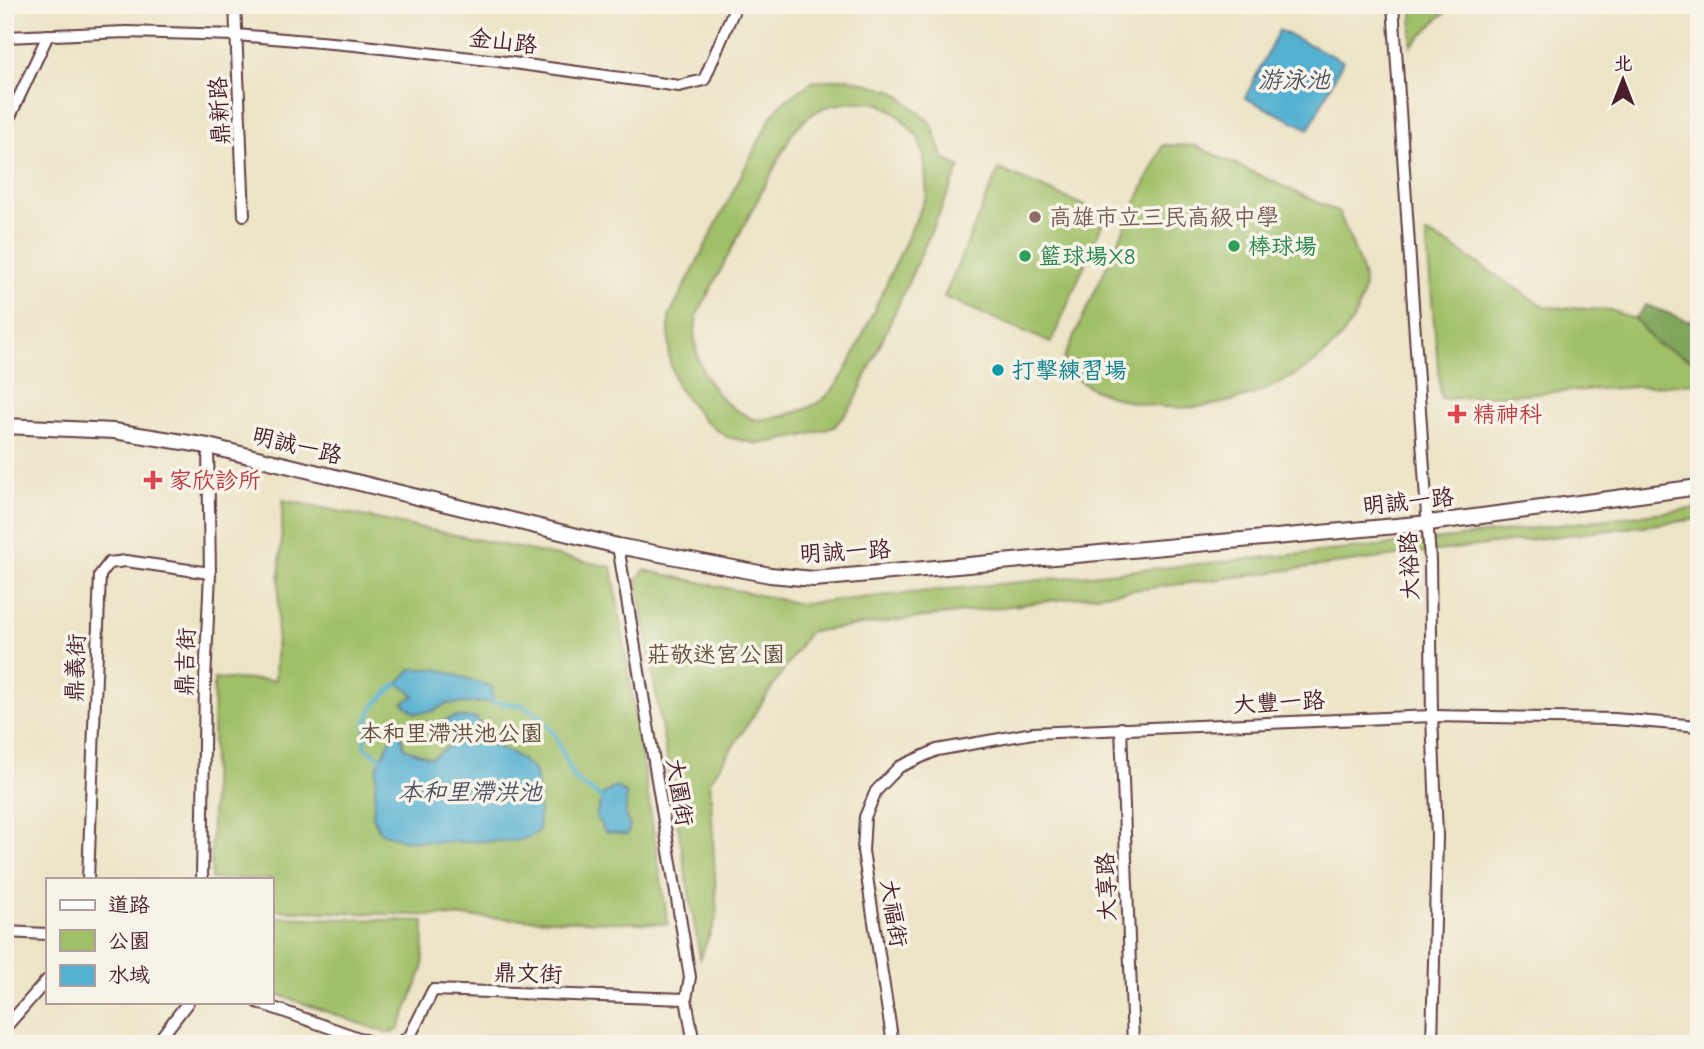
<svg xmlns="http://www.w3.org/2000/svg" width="1704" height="1049" viewBox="0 0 1704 1049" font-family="'Comic Neue','LXGW WenKai TC',sans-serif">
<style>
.green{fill:#a0c068;stroke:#75704a;stroke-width:2;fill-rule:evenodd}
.forest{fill:#80a65c;stroke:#656244;stroke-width:2}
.water{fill:#54b1d2;stroke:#4f687e;stroke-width:2}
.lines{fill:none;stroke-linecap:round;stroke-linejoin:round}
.stream{stroke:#54b1d2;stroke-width:4.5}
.minor-casing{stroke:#623d42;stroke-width:14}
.tertiary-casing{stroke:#623d42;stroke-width:18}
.minor{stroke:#fff;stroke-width:10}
.tertiary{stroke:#fff;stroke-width:14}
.education-dot{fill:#8d6e63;stroke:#f7f3e8;stroke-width:2.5}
.leisure-dot{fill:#2e9e5b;stroke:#f7f3e8;stroke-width:2.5}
.culture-dot{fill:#0f9aa8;stroke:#f7f3e8;stroke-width:2.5}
.health-dot{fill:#e0444e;stroke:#f7f3e8;stroke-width:2.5}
.labels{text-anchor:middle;stroke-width:7;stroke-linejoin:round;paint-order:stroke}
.street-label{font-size:23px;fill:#4a1f2b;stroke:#f7f3e8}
.education-label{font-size:23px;fill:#785e54;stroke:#f7f3e8;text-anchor:start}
.leisure-label{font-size:23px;fill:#27864d;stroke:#f7f3e8;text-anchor:start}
.culture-label{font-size:23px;fill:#0d838f;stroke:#f7f3e8;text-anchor:start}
.health-label{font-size:23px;fill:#be3a42;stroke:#f7f3e8;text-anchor:start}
.park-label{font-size:23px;fill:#644f3d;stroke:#f7f3e8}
.water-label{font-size:24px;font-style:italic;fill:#4e5265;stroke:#f7f3e8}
</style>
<rect width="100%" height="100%" fill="#f7f3e8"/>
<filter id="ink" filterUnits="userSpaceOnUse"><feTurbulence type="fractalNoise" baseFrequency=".0143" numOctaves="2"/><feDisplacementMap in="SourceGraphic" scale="14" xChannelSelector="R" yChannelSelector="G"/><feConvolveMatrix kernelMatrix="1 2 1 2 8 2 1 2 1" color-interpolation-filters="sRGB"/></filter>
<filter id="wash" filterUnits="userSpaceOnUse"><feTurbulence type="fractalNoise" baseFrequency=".00686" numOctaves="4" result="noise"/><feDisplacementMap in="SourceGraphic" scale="28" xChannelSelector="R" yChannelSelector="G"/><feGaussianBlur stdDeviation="1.57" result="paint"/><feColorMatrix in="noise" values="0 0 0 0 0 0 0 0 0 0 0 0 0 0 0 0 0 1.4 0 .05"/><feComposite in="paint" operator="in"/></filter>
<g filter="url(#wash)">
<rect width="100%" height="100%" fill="#ece4c6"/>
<!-- green -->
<g class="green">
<polygon points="1413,5 1456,5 1441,16 1411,46"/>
<path d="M 847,78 L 894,91 L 931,123 L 944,159 L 960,167 L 854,403 L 834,427 L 803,436 L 759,444 L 727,437 L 704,421 L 677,386 L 669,359 L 669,317 L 772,115 L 783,102 L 812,82 ZM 854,102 L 878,103 L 895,112 L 918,137 L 924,156 L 927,195 L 850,363 C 833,396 819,408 781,416 C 774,417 762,421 754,419 C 751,419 748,416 745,415 C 717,402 698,372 695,342 C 694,333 696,324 697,315 L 793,132 C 813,109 825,105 854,102 Z"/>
<path d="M 1163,145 L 1196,146 L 1339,212 C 1344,226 1365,272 1364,282 C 1360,356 1260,402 1196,407 C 1170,409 1142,406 1117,398 C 1101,393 1082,386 1071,373 C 1067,369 1066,363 1064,358 Z"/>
<polygon points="999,169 1106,215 1051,343 944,297"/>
<polygon points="1426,234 1450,245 1544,307 1610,310 1635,319 1656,344 1699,363 1699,383 1441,399"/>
<polygon points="283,500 612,567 668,924 271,910 271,879 211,879 214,679 275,680"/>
<polygon points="1699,508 1699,519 1404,555 809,632 710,781 717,916 700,958 637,580 644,570 800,604 1409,543"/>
<polygon points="271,917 424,921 423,969 399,1029 392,1033 384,1032 271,992"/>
</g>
<!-- forest -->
<polygon class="forest" points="1699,301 1699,363 1656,344 1635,319 1646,305 1691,322"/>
<!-- water -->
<g class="water">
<polygon points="1279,30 1343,61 1309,129 1245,98"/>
<polygon points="411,669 438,669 492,687 493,702 446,704 433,711 415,713 403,703 414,696 407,688 397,684"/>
<polygon points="455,717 476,718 483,728 491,745 512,753 534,770 539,794 539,831 529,837 515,841 432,842 403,840 380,832 373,817 377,768 399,723 404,748 431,758 448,747 449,734 439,731 440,722"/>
<polygon points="616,787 626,793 626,818 630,826 627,835 605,832 596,816 603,794"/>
</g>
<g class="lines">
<!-- stream -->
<g class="stream">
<polyline points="493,702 522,705 541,717 556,737 575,780 602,798"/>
<path d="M 381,758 L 365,747 C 365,712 371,707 397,684"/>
</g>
</g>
</g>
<g filter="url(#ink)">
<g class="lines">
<!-- minor casing -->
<g class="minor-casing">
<g id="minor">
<polyline points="235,5 244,215"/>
<polyline points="1393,5 1430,560 1432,716 1437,836 1432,1044"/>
<polyline points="5,37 126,32 236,35 355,45 498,61 679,86 704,80 736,5"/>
<polyline points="5,127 48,35"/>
<polyline points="618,546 690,977 686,999 694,1044"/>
<polyline points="1121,728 1133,1044"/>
<polyline points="88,879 100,575 109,563 126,561 210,573"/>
<polyline points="202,879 205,681 210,573 208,446"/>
<polyline points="5,932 47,934"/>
<polyline points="257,1002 376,1044"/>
<polyline points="5,1028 47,980"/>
<polyline points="156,1044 188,1002"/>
<polyline points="399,1044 410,1036 433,990 686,999"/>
<polyline points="893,1044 863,851 865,817 876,791 899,767 937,750 1033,733 1432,716 1614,719 1699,726"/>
</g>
</g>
<!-- tertiary casing -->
<g class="tertiary-casing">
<polyline id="tertiary" points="5,426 114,431 208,446 618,546 770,575 814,579 1429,523 1699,487"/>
</g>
<!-- minor -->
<use href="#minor" class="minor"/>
<!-- tertiary -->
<use href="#tertiary" class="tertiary"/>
</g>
</g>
<!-- markers -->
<circle class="education-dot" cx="1035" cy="217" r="7"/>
<g class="leisure-dot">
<circle cx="1234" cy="246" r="7"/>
<circle cx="1025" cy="256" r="7"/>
</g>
<circle class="culture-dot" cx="998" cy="370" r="7"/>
<g class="health-dot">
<path d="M1453.5 403.5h7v7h7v7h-7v7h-7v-7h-7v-7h7z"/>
<path d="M149.5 469.5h7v7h7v7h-7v7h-7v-7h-7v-7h7z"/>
</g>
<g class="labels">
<!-- street labels -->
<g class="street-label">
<text transform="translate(503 41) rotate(7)" y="8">金山路</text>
<text transform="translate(219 111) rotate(-93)" y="8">鼎新路</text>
<text transform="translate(297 445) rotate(14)" y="8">明誠一路</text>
<text transform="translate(1408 501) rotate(-6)" y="8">明誠一路</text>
<text transform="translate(845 551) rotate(-3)" y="8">明誠一路</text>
<text transform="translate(1409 566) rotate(-92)" y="8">大裕路</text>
<text transform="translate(185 662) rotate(-88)" y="8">鼎吉街</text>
<text transform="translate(75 668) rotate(-88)" y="8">鼎義街</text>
<text transform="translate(1279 702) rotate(-3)" y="8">大豐一路</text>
<text transform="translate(680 792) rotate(81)" y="8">大園街</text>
<text transform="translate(1106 887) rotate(-92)" y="8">大享路</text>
<text transform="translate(894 913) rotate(81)" y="8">大福街</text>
<text transform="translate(528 973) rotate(2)" y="8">鼎文街</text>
</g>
<!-- education labels -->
<g class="education-label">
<text x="1049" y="225">高雄市立三民高級中學</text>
</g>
<!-- leisure labels -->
<g class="leisure-label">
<text x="1248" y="254">棒球場</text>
<text x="1039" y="264">籃球場X8</text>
</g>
<!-- culture labels -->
<g class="culture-label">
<text x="1012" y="378">打擊練習場</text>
</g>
<!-- health labels -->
<g class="health-label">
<text x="1473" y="422">精神科</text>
<text x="169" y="488">家欣診所</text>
</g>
<!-- park labels -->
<g class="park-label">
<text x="716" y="662">莊敬迷宮公園</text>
<text x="451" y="741">本和里滯洪池公園</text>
</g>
<!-- water labels -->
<g class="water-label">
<text x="1294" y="88">游泳池</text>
<text x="470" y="800">本和里滯洪池</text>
</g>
</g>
<!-- margin -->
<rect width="1704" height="1049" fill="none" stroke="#f7f3e8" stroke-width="28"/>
<!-- legend -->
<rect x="46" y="878" width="228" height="126" fill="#f7f3e8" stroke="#b29e9c" stroke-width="2"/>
<rect x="60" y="900" width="35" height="10" fill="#ffffff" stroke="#b29e9c" stroke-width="2"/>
<text x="108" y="912" font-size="21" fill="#4a1f2b">道路</text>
<rect x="60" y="930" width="35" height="21" fill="#a0c068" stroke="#b29e9c" stroke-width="2"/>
<text x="108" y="948" font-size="21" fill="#4a1f2b">公園</text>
<rect x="60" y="965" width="35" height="21" fill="#54b1d2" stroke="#b29e9c" stroke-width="2"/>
<text x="108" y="982" font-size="21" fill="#4a1f2b">水域</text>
<!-- north arrow -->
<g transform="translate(1623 80)" stroke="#f7f3e8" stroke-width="5" paint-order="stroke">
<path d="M0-5L12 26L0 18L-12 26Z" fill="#4a1f2b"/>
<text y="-10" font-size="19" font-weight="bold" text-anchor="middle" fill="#4a1f2b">北</text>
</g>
</svg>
